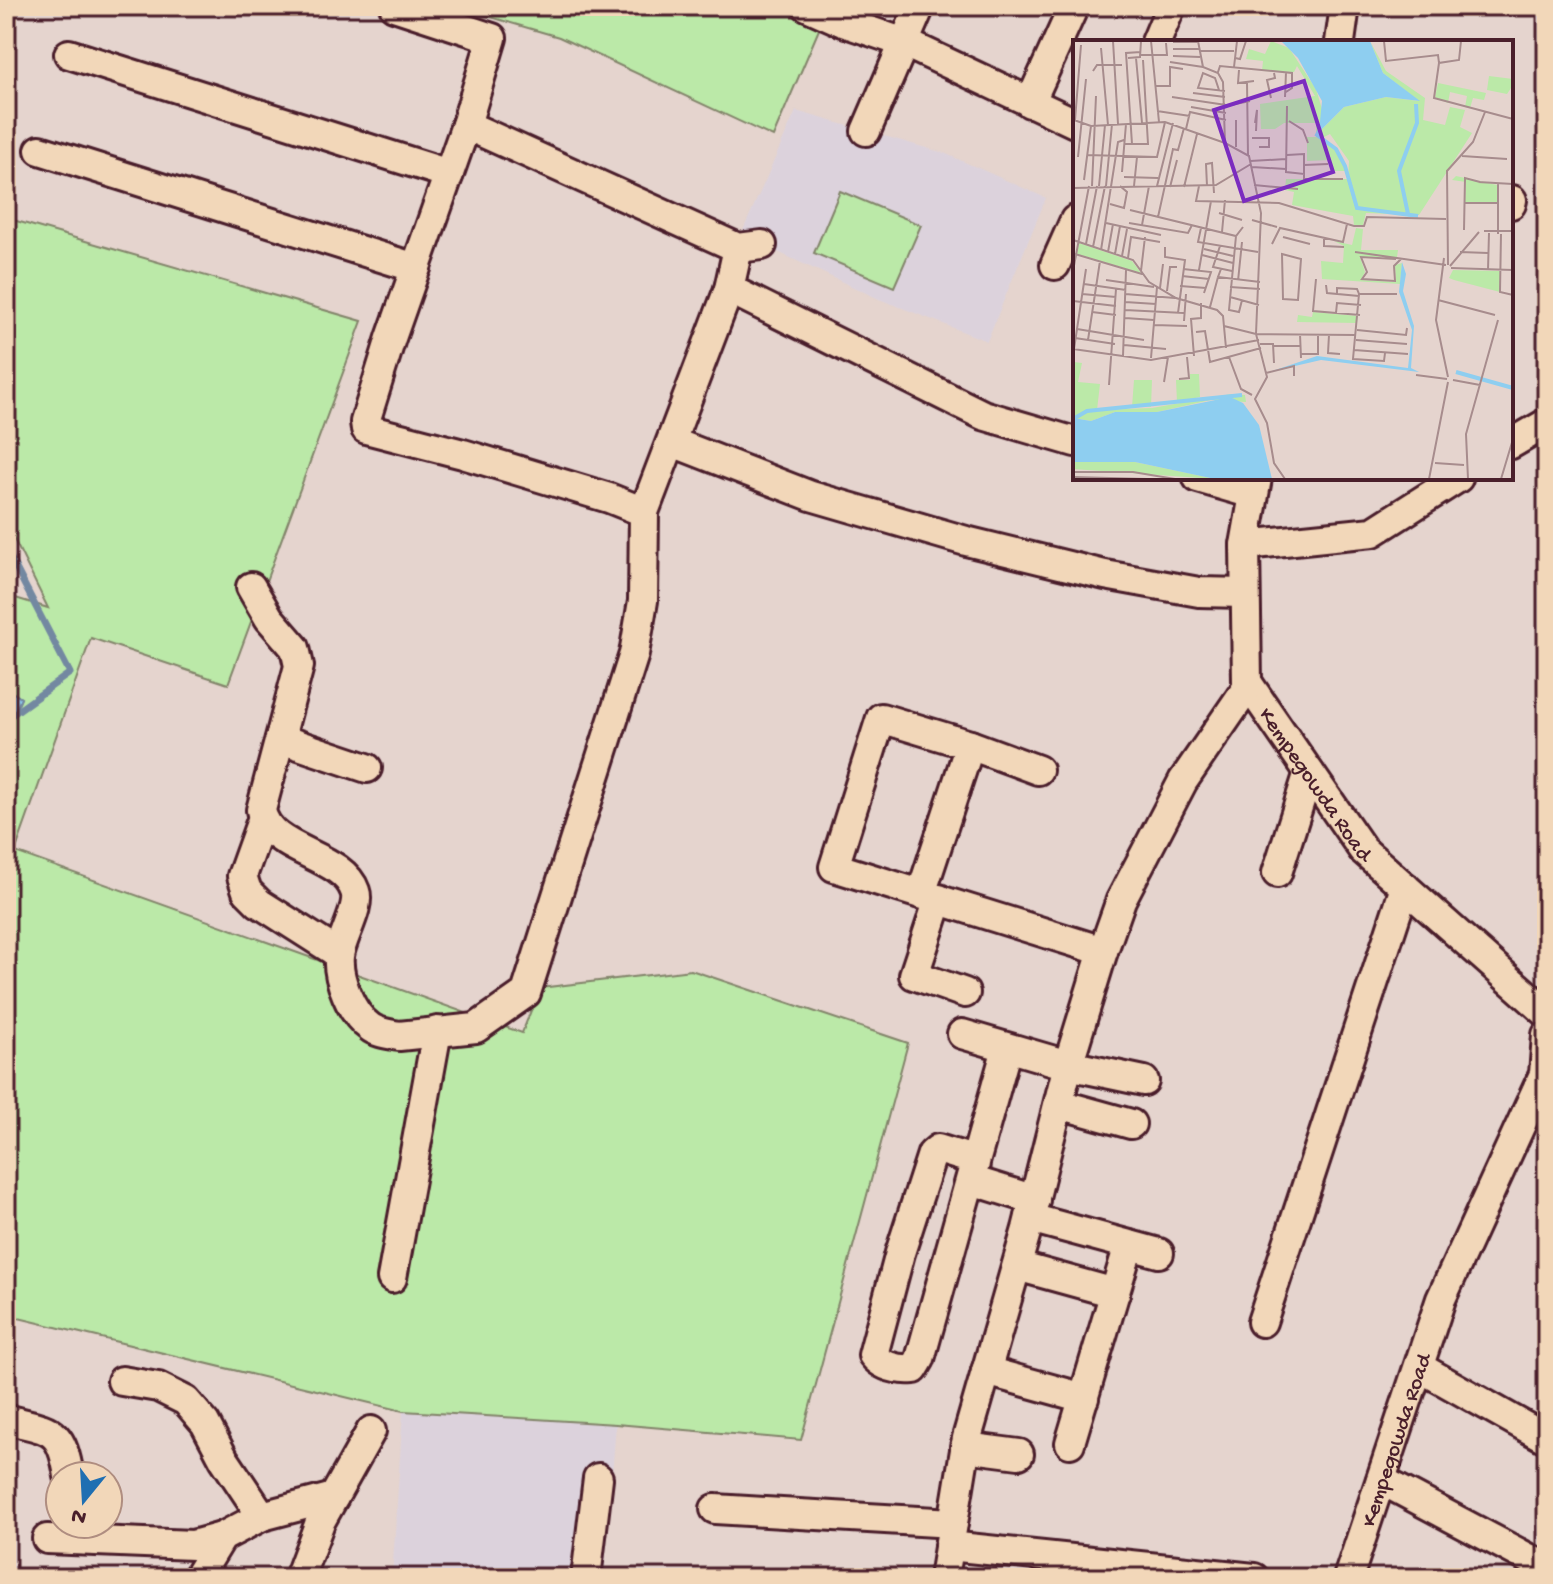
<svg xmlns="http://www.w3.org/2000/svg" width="1553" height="1584" viewBox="0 0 1553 1584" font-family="'Gochi Hand',sans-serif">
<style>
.built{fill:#dcd2dc}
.green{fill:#bbe9a8;stroke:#82846a;stroke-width:2}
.water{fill:#8ecef0;stroke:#7388a1;stroke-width:2}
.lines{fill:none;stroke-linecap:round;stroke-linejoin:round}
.stream{stroke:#7388a1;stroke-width:7}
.minor-casing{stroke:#4a1f2b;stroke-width:34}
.minor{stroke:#f2d7b9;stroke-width:28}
.labels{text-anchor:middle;stroke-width:7;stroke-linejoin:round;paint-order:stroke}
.street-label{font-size:22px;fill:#4a1f2b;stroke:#f2d7b9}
.inset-river{fill:none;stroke:#8ecef0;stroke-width:4}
.inset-road{fill:none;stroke:#a78c8d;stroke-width:2}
.view{fill:#7b2cbf;fill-opacity:0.15;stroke:#7b2cbf;stroke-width:4}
.inset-edge{fill:none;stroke:#4a1f2b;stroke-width:4}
</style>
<rect width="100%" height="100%" fill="#e5d4ce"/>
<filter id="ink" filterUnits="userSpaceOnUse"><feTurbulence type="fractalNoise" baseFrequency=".0125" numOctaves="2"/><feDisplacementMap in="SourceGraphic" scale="16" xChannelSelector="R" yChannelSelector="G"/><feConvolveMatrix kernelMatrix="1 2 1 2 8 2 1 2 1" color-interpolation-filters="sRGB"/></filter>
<g filter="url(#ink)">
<!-- built -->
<g class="built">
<polygon points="796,111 944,153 1046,198 987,341 879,299 741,235"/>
<polygon points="403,1411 616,1424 604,1578 392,1578"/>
</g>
<!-- green -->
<g class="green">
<polygon points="453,6 829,6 773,137 559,37"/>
<polygon points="6,18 14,20 6,114"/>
<polygon points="840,191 921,225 894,287 814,253"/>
<polygon points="6,218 362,321 228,684 91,638 15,852 522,1033 540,988 691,970 908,1043 801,1440 616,1424 403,1411 6,1315 6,732 21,698 6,688 6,595 48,608 6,523"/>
</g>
<!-- water -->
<polygon class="water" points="6,688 21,698 6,732"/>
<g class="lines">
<!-- stream -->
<polyline class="stream" points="6,549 70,673 6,719"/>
<!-- minor casing -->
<g class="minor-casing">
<g id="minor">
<polyline points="394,6 492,38 466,125"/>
<polyline points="807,6 843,22 905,43 1075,123"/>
<polyline points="1156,42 1171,6"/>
<polyline points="1340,42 1345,6"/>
<polyline points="69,54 449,174"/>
<polyline points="1030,103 1074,6"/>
<polyline points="866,131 920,6"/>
<polyline points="40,150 416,268"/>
<polyline points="1511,204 1512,200"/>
<polyline points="738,248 762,245"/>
<polyline points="1055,265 1075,220"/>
<polyline points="729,289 983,415 1075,442"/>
<polyline points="672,442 811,496 966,541 1105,575 1199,592 1245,593"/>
<polyline points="1511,444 1547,423"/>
<polyline points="1198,478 1253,494"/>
<path id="s1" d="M 1257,478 L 1245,545 L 1247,682 L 1363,850 L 1547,1013"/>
<polyline points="1245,545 1373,532 1458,478"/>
<path d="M 251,587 L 269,618 L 295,648 L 299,666 L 261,810 C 268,852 342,853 355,891 C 361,907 341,938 339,956 C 337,978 351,1014 370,1027 C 377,1033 390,1034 399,1036 L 476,1028 L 526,993 L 634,654 L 643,601 L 644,512 L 729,289 L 738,248 L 466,125 L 391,338 L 365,422 L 366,429 L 463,454 L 609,498 L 644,512"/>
<polyline points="281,739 367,768"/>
<polyline points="1038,770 970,745 881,718 834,867 1103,951"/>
<polyline points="262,820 242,876 247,891 259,903 339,954"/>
<polyline points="1277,873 1309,772"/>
<polyline points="921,894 970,745"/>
<polyline points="939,899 914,975 965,993"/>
<polyline points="962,1034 1068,1065 1144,1081"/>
<polyline points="1059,1104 1131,1124"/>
<path d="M 975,1164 L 967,1158 L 938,1149 L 932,1154 L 900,1253 L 873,1355 C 883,1368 898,1370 914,1369 L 920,1359 L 1007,1048"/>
<polyline points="971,1180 1035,1200"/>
<polyline points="1030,1218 1159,1253"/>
<polyline points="1017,1266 1115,1293"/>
<polyline points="392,1278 437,1031"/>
<polyline points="1262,1322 1405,887"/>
<polyline points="1419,1367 1547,1439"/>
<polyline points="986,1371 1084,1398"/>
<polyline points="122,1381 158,1387 186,1401 205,1423 224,1459 262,1516"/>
<path d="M 6,1419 C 51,1431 61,1426 69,1476"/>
<polyline points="1070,1443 1129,1245"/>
<polyline points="965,1447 1019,1454"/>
<polyline points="1381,1480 1547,1568"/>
<polyline points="715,1509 953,1523"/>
<polyline points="47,1539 193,1545 222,1537"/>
<polyline points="949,1546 1254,1578"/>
<polyline points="197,1578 222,1537 262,1516 334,1497"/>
<polyline points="299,1578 320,1522 371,1431"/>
<polyline points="586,1578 598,1478"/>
<polyline points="944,1578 967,1438 1027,1229 1068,1065 1103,951 1121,900 1183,781 1249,685"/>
<path id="s2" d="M 1348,1578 L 1441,1299 L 1544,1074 L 1547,1035"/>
</g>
</g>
<!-- minor -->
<use href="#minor" class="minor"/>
</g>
</g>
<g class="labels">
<!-- street labels -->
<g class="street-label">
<text dy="8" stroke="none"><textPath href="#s1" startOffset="328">Kempegowda Road</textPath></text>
<text dy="8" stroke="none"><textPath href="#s2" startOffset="146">Kempegowda Road</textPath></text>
</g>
</g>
<!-- overview -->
<g transform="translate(1073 40)">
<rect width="440" height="440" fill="#e5d4ce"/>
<path d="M 198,1 L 216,8 L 243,49 L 251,76 L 246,92 L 271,67 L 313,57 L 346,61 L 310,33 L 297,1 L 313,31 L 352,58 L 350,80 L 372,85 L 377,67 L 392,70 L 387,87 L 399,93 L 346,175 L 293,173 L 290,185 L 281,185 L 280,176 L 219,165 L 221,152 L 212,150 L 213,139 L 275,139 L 276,121 L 257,94 L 247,99 L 263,110 L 274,131 L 259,131 L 256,120 L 234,121 L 234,97 L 243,97 L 243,83 L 211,83 L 202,89 L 188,89 L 187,64 L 242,56 L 224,26 L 221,32 L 189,31 L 190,21 L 173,19 L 176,9 L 192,14 ZM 416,36 L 440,39 L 440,45 L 434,54 L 414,50 ZM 365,43 L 413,53 L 411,60 L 400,58 L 397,68 L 392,67 L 394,56 L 377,52 L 375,63 L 362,57 ZM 383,136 L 424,145 L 424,162 L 392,162 L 393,142 L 379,140 ZM 283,188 L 290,189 L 288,210 L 325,210 L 324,217 L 287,217 L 292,232 L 288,240 L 323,242 L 322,225 L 329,223 L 327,244 L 249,239 L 248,221 L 270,223 L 271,206 L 261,201 L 279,205 ZM 6,203 L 59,221 L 68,233 L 4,214 ZM 380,230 L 427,231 L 427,252 L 381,240 L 376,238 ZM 240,272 L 285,276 L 284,283 L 224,282 L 225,275 L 239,277 ZM 1,322 L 9,323 L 5,342 L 27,344 L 24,370 L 79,368 L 158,354 L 172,355 L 173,362 L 138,360 L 84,372 L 42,372 L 18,381 L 0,378 ZM 117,334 L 126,334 L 127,357 L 104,362 L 103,340 L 117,340 ZM 61,340 L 79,340 L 78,367 L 59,367 ZM 0,422 L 62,422 L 142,439 L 0,429 Z" fill="#bbe9a8"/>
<path d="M 208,1 L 297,1 L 310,33 L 347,61 L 313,57 L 271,67 L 246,92 L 249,61 L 225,18 ZM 329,222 L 333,234 L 330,251 L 341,286 L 338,328 L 346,332 L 248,320 L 196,332 L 244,316 L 335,328 L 339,290 L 326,252 ZM 157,357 L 170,363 L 186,385 L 199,439 L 142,439 L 62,422 L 0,422 L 0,378 L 18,381 L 42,372 L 84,372 Z" fill="#8ecef0"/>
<path class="inset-river" d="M 246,91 L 244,95 L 263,109 L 272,126 L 284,168 L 345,176M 335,174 L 326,131 L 344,83 L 343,64M 383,332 L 440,348M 0,379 L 14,371 L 169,355"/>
<path class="inset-road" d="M 40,1 L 45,84M 78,1 L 86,82M 125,1 L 130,27 L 145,33 L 150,42 L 152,103 L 176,116 L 188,173 L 183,294 L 194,337 L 182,359 L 194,383 L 201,423 L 212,439M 311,1 L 313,21 L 365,15 L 366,23M 388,1 L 386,20 L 366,23 L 361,58 L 440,79M 100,2 L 125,2M 28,8 L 35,85M 100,9 L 126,9M 126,11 L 161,11M 68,15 L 94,15 L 93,3M 100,16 L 127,17M 55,18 L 67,17 L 68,1M 63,18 L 69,83M 162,18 L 167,19 L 173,1M 97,22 L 130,27M 161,27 L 164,1M 166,30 L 165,43 L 181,41M 20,31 L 24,25 L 49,25M 145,32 L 147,26 L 219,33 L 219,48 L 213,52M 174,42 L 175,116M 82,46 L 97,46 L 97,27 L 110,29M 146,50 L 142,38 L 130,33 L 125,48 L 152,51M 120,53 L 152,57M 99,57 L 153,65M 212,57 L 213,32M 198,58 L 194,40 L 202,38 L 201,33M 153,66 L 177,61M 118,67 L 153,73M 84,71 L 117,76M 1,80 L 18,86 L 11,140M 2,80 L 8,5M 216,81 L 230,90 L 235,103M 182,83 L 184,70 L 183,91M 18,86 L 92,82 L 152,103M 113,89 L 117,72 L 153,80M 179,98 L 196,98 L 196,107 L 186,107M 51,104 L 75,104 L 70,20M 59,104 L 53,13 L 68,12M 163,107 L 163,80M 99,109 L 105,110 L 111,88M 14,115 L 84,117 L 92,82M 214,115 L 231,114 L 231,134 L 213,132 L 214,66M 389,116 L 434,119M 5,117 L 13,39M 177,121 L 213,119M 231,125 L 255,124M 179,127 L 213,129M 49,132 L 53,84M 231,134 L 231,139 L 270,139M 51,137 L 85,138M 405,142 L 440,144M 181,145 L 225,149M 19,146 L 23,56M 26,146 L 32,85M 33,146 L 39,84M 61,146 L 64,117M 84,146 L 100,83M 126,146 L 123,161 L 206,163 L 281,186 L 291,186 L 294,177 L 373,179M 134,146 L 133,124 L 139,123 L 141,153M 97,147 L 104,120M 111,147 L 124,94M 0,148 L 143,145 L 178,124M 392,163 L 425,163M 37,164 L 51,168 L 54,152 L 47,146M 57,170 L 163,196 L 170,187M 146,173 L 169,180M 85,177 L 100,109M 179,180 L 204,187M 33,183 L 88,195M 56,183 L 115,193 L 119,185M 69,185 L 76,146M 128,188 L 125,202 L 185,212M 391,190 L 392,138 L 407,142M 411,191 L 440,191M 439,191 L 440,144M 149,192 L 152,160M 425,194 L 425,144M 428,194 L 427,252 L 440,255M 163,196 L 156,270 L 166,272 L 169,260M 210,197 L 237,204M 251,198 L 251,206 L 271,207M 0,200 L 60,220 L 76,242 L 103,258 L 144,270 L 150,276 L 153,308M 13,204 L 24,146M 199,204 L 207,188 L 270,202 L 274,184M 147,206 L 140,227 L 159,231M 20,207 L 32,146M 92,207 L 92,217 L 112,220 L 105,273M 131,209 L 160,216M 28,210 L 45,102 L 51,100M 35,212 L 40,184M 282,212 L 373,225M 387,212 L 415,213M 2,214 L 69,234M 42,214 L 47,186M 209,214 L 228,219 L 225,260 L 210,259 ZM 129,215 L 160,223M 49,216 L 54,189M 55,218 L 58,197 L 87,202M 371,218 L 363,280 L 375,337M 323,219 L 288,217 L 294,232 L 289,239 L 322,241 L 321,226 L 328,219M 375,225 L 374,131 L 400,102 L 412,72M 377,226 L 406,192M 378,228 L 440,230M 110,229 L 138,232 L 131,253M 148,229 L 145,237 L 187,242M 126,230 L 138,161M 415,230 L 416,193M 0,231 L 16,146M 68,231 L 72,197M 109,236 L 136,239M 243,239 L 240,271 L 287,275M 33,240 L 81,247M 165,241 L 169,202M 11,244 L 53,250M 253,245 L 254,253 L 286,256M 107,246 L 133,248M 157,247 L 187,249M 87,248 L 90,224M 94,251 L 97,227 L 104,227M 9,254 L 43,257M 52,254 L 102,258M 286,254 L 324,254M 264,255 L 264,248 L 284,249 L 286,254 L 280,319 L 311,321 L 312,313M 157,257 L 186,265M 365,260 L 422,275M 0,261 L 43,266M 52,262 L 83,264M 137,267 L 145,237M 52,270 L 111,273M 19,272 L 43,275M 263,273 L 264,263 L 288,265M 52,278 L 81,280M 111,281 L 113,254M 81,285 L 114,286M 151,286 L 183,294 L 283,295M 4,289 L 71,300M 284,290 L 333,295 L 334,288M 123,292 L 132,291 L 137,322 L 188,308M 227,294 L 228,318M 256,295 L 255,313 L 267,314M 2,298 L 42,304M 15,300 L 27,221M 283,300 L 334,304M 187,304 L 200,304 L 201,323M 51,305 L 93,309M 200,306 L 228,306M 0,309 L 78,320 L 186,300M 1,309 L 13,229M 281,310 L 335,314M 228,314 L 245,314 L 245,295M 50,316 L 53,230M 121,316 L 118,279 L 128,278 L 128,263M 156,317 L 168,349 L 179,355M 78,318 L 84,247M 193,333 L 221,326 L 221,336M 343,335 L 374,339M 106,339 L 116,338 L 114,317M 380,340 L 407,345M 91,342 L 95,317M 36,345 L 43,249M 362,423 L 391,425M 0,432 L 60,432 L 102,439M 0,437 L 74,439M 356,439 L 375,342M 395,439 L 393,394 L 425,280M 428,439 L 440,399"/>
<path class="view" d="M 231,41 L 260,132 L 171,161 L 141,70 Z"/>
<rect width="440" height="440" class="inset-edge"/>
</g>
<!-- margin -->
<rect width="1553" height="1584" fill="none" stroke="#f2d7b9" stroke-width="32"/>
<rect x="16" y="16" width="1521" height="1552" fill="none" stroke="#4a1f2b" stroke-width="3" filter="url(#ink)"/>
<!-- north arrow -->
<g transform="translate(84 1500) rotate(198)"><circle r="38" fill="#f2d7b9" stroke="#af8d80" stroke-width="2"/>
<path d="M0-6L14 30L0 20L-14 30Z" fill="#1f6fb2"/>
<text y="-12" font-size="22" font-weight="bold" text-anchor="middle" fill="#4a1f2b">N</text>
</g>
</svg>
